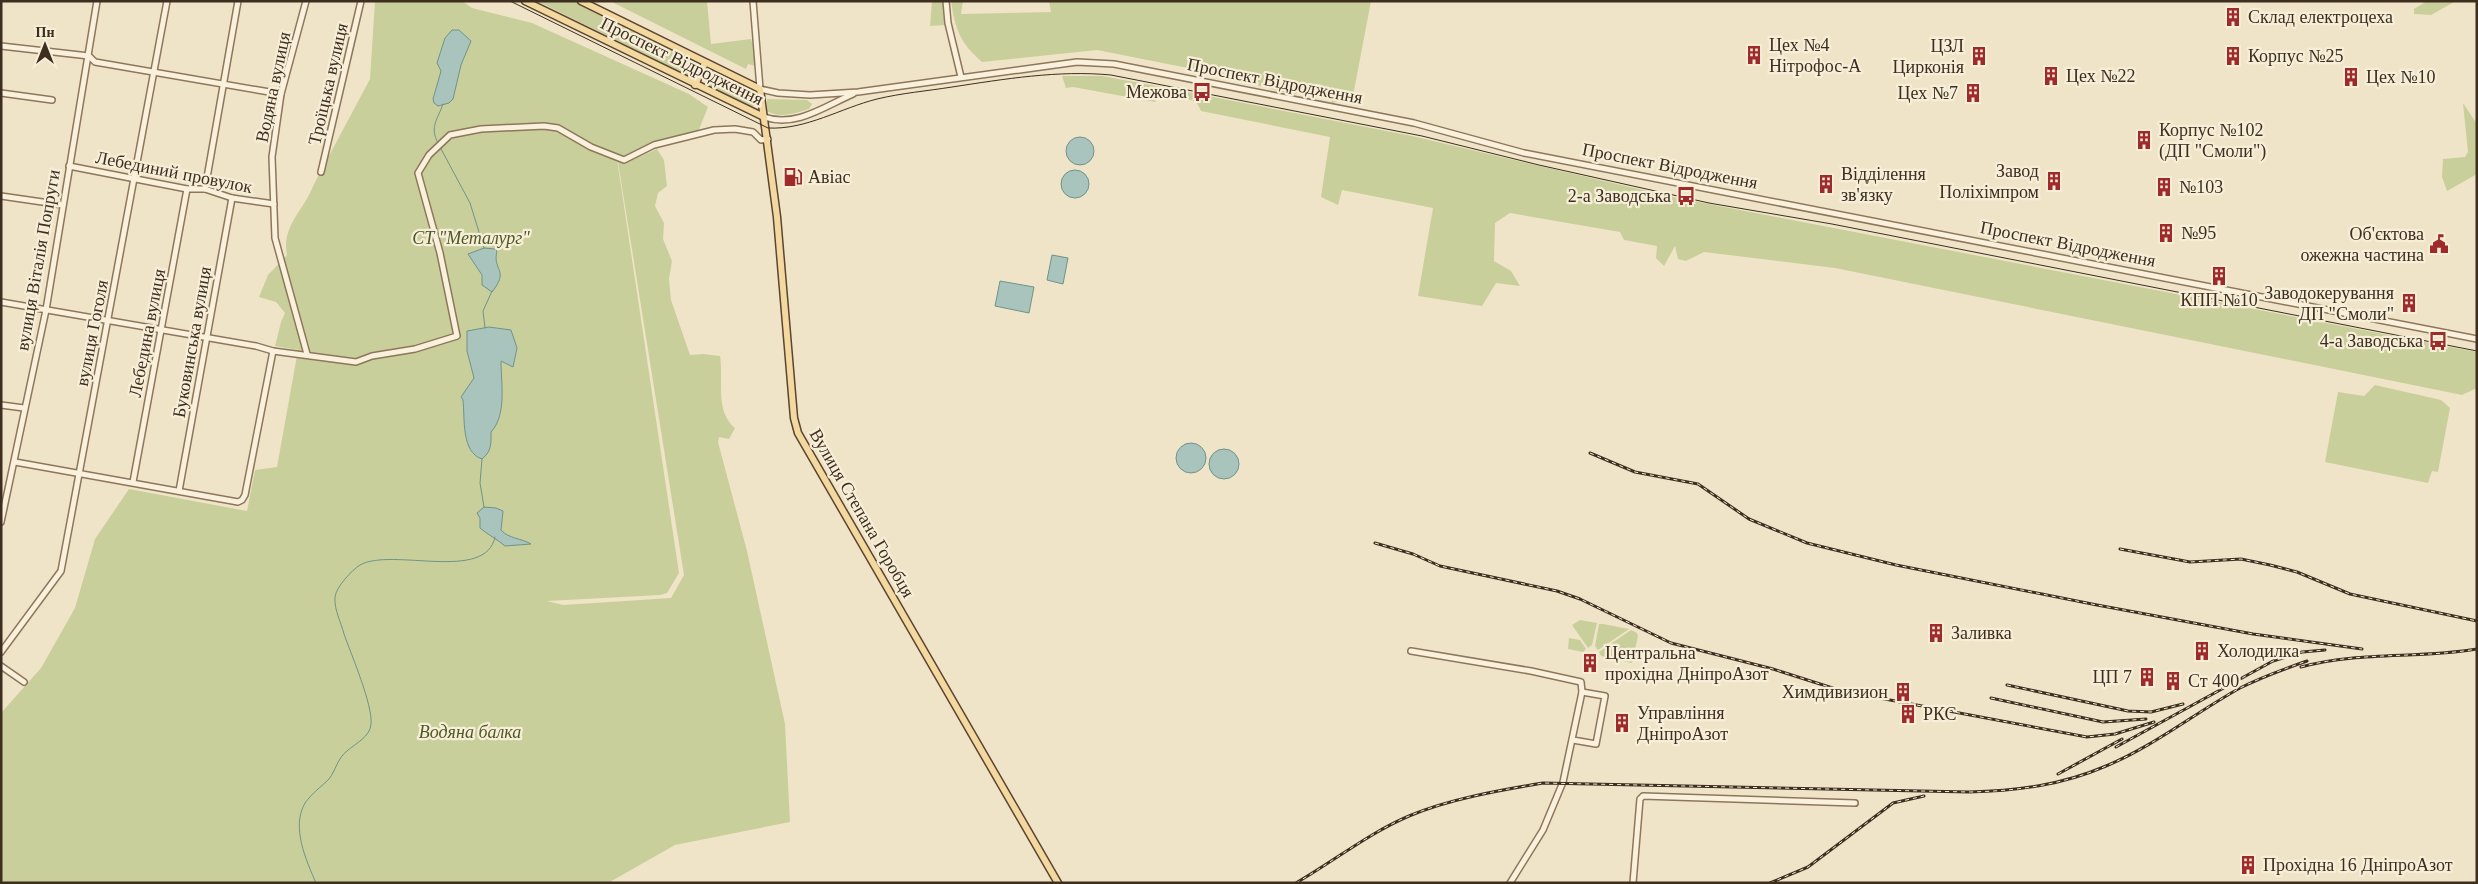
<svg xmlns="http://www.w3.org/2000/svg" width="2478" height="884" viewBox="0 0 2478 884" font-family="Georgia,serif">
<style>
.green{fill:#c9cf9b}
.water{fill:#a9c4bc;stroke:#6f938a}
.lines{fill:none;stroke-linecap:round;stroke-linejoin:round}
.stream{stroke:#6f938a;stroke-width:1}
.minor-casing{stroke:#8d765c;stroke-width:8}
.major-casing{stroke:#5b4430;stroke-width:9}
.minor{stroke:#faf1dc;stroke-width:5}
.major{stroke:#f3d9a0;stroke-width:6}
.tram{stroke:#3d2e20;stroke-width:1}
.rail-casing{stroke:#3d2e20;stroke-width:3}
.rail{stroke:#f7eed8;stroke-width:1;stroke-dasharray:4;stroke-linecap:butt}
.labels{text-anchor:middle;stroke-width:4.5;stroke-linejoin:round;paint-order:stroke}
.poi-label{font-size:18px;fill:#3d2e20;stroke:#f7eed8;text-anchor:start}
.street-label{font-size:18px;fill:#3d2e20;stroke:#f7eed8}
.park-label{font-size:18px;font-style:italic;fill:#4d5a26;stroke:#f7eed8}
</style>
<rect width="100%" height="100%" fill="#f0e4c8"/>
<!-- green -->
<g class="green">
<path d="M 375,1 L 462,1 L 472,8 L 532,23 L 689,94 L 708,107 L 698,132 L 658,142 L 623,158 L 617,159 L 679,573 L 667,593 L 660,595 L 547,601 L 563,605 L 671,598 L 684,575 L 618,162 L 630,161 L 657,149 L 664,160 L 667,186 L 658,193 L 655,206 L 664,223 L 663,239 L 672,261 L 669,279 L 671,300 L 690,355 L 703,354 L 720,356 C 724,380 714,410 735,428 L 729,439 L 719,437 L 718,442 L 747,551 L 785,724 L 790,822 L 675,845 L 608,883 L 1,883 L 1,713 L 41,668 L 75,608 L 95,539 L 129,489 L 247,511 L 255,470 L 277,467 L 298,350 L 275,346 L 281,322 L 285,313 L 276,302 L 259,297 L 268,275 L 287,255 C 281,226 305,209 314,184 L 370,79 Z"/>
<path d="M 537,1 L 576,1 L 697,61 C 699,67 697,72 693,76 L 686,75 Z"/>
<polygon points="610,1 707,1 711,44 751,39 756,55 755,66 748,64 746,69"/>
<polygon points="932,1 943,1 946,25 930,26"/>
<path d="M 951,1 L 963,1 L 961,14 L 1051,12 L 1049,1 L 1371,1 L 1353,96 L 1332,103 C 1325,75 1312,83 1294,95 L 1203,71 L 1097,50 L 982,62 C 960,43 955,29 951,1 Z"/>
<polygon points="2427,1 2456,1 2431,15 2414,14 2414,9"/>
<polygon points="709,68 757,91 759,95 756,105 750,107 707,85 703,79"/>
<polygon points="1062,76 1102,76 1167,88 1412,136 1673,197 2477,352 2477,388 2462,395 1835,268 1704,252 1686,261 1678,259 1675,246 1664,266 1656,258 1657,246 1624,240 1620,232 1510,213 1495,223 1494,261 1511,271 1520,286 1496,283 1482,306 1418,296 1433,208 1342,190 1338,205 1321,197 1330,137 1201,111 1196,101 1162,95 1155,102 1073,87 1066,88"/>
<path d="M 767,99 L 807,100 L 812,104 L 809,109 C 796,113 779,119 767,111 Z"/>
<polygon points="2463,103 2477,124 2477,174 2447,191 2442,177 2443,159 2465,157 2468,152"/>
<polygon points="2375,385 2441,400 2450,408 2438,472 2432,471 2428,483 2325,462 2338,392 2364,396"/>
<polygon points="1580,620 1597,623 1592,645 1588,648 1572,625"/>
<polygon points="1599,624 1603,624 1629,629 1598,650 1595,646"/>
<polygon points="1631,630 1637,633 1638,636 1632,663 1601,656 1599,652"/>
<polygon points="1569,638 1580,640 1586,649 1583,652 1568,649"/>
</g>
<!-- water -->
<g class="water">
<polygon points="452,30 459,30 471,41 461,65 453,99 449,103 438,106 434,103 433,99 441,71 437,63 445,38"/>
<circle cx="1080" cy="151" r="14"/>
<circle cx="1075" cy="184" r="14"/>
<path d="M 484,248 L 495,249 L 497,251 C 492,271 510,269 492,292 L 482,285 L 482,275 L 468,254 Z"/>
<polygon points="1052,255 1068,258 1063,284 1047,280"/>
<polygon points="1000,281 1034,287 1029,313 995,306"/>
<path d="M 489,327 L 511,330 L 517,348 L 513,367 L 501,361 C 501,383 507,415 491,432 C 491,443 492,451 482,459 C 461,452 465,419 463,400 L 461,397 L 474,378 L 467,351 L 467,331 Z"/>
<circle cx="1191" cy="458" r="15"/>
<circle cx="1224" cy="464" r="15"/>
<path d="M 484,507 L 496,508 L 503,511 L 501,530 C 509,539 521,538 531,544 L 505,546 C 497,539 488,535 480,528 L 480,518 L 477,513 Z"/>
</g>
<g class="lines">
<!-- stream -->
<g class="stream">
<path d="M 438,143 C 429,127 438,119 443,104"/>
<polyline points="440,147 470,203 484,248"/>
<polyline points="485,328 483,311 492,291"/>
<polyline points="482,459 480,483 484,507"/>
<path d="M 316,883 C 306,860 291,827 305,803 C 312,793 321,787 329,779 C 336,770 337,759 347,751 C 356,743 370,737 371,724 C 373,705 351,654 344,634 C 341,622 334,610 335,597 C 336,587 352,570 360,565 C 392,547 486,583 495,537"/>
</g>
<!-- minor casing -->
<g class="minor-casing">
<g id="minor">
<polyline points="306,1 281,94 272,157 275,238 307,354"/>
<polyline points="753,1 760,89 778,93 810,95 858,92 1077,62 1114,64 1414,123 1524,153 2477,339"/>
<polyline points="946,1 948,23 961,77"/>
<polyline points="1,46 89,56 95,62 281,94"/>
<polyline points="1,93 52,100"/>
<path d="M 764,117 C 796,128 825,106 853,94"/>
<polyline points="69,166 187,189 205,189 232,198 274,204"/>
<polyline points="321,172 361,1"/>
<polyline points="205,189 238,1"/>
<polyline points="1,196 63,205"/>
<polyline points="1,302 256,346 273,351 356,362 372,356 415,349 457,336 440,253 418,173 429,155 450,135 481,129 544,126 558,128 591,147 624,160 654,145 714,130 735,129 753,132 761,140 768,139"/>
<polyline points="1,405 24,408"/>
<polyline points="15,462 238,502 242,500 245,495 273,351"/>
<polyline points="133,482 187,189"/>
<polyline points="179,491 232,198"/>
<polyline points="1,522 46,310 97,1"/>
<polyline points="1411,651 1531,671 1581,682 1582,692"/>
<polyline points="1,652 61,571 167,1"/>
<polyline points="1,666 24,682"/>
<polyline points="1510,883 1543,830 1563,782 1582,692 1605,696 1596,744 1573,740"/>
<polyline points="1633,883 1640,799 1643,796 1855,803"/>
</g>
</g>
<!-- major casing -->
<g class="major-casing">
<g id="major">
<polyline points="525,1 764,117"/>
<polyline points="581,1 760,89 777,217 794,418 798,433 1058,883"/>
<polyline points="695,85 705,63"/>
</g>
</g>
<!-- minor -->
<use href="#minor" class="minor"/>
<!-- major -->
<use href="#major" class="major"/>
<!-- tram -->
<path class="tram" d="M 510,1 L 768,128 C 806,130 841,108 877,99 C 902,93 927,91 952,87 C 1005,79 1058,70 1111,75 L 1422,136 L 1539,165 L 1709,203 L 1832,224 L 2477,351"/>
<!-- rail casing -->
<g class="rail-casing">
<g id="rail">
<polyline points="1590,453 1635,472 1698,484 1749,519 1807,543 1896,565 2097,605 2253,634 2362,649"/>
<polyline points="1375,543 1413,554 1440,566 1557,591 1580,599 1671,643 1773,669 1842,691 2087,737 2115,734 2154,722"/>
<polyline points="2120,549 2190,562 2241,559 2270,565 2297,572 2350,594 2477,621"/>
<path d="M 2301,667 C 2359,651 2418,659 2477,649"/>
<polyline points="2007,685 2128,711 2151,712 2183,704"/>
<polyline points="1991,698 2103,722 2146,719"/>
<polyline points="2116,747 2273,661 2302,652 2325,650"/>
<polyline points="2058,774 2122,739"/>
<path d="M 1296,883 C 1334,861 1369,833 1409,816 C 1449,799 1501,790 1543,783 L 1969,792 C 2017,791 2062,785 2106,766 C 2154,746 2195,713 2240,688 C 2262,677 2284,669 2307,661"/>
<polyline points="1770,883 1808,867 1893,803 1924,796"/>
</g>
</g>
<!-- rail -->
<use href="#rail" class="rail"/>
</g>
<!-- icons -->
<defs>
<g id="building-bare" transform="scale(1.5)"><path d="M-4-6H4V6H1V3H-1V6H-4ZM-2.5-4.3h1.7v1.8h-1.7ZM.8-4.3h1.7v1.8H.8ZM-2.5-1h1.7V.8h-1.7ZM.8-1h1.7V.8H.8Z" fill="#9e2a2b" stroke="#f7eed8" stroke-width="2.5" paint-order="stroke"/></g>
<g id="bus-bare" transform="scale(1.5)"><path d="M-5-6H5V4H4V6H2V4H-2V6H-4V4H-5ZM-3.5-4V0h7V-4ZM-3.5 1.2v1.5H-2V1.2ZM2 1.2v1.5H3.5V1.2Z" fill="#9e2a2b" stroke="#f7eed8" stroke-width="2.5" paint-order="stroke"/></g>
<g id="fuel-bare" transform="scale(1.5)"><path d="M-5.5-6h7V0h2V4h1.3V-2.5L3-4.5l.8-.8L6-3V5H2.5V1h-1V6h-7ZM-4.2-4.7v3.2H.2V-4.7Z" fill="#9e2a2b" stroke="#f7eed8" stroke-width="2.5" paint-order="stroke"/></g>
<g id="civic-bare" transform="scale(1.5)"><path d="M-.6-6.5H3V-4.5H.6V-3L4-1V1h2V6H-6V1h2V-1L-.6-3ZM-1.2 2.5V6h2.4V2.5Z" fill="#9e2a2b" stroke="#f7eed8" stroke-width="2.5" paint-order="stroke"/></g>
</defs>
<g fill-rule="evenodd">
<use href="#building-bare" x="2233" y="17"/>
<use href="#building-bare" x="1754" y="55"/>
<use href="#building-bare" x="1979" y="56"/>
<use href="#building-bare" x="2233" y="56"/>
<use href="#building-bare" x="2051" y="76"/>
<use href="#building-bare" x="2351" y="77"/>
<use href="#bus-bare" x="1202" y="92"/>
<use href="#building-bare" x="1973" y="93"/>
<use href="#building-bare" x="2144" y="140"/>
<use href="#fuel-bare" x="793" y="177"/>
<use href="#building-bare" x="2054" y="181"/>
<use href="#building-bare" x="1826" y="184"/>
<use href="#building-bare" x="2164" y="187"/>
<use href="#bus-bare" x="1686" y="196"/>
<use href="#building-bare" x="2166" y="233"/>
<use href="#civic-bare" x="2439" y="244"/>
<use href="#building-bare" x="2219" y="276"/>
<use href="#building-bare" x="2409" y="303"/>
<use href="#bus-bare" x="2438" y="341"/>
<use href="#building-bare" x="1936" y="633"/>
<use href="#building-bare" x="2202" y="651"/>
<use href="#building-bare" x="1590" y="663"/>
<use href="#building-bare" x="2147" y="677"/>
<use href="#building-bare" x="2173" y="681"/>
<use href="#building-bare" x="1903" y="692"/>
<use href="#building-bare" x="1908" y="714"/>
<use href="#building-bare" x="1622" y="723"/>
<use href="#building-bare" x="2248" y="865"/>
</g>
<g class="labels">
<!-- poi labels -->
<g class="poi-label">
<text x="2248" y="23">Склад електроцеха</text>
<text x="1769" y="51">Цех №4<tspan x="1769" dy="21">Нітрофос-А</tspan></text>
<text x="1964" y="52" text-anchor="end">ЦЗЛ<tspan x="1964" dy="21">Цирконія</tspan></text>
<text x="2248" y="62">Корпус №25</text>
<text x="2066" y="82">Цех №22</text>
<text x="2366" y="83">Цех №10</text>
<text x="1187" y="98" text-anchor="end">Межова</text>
<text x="1958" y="99" text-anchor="end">Цех №7</text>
<text x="2159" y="136">Корпус №102<tspan x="2159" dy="21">(ДП "Смоли")</tspan></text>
<text x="2039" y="177" text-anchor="end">Завод<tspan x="2039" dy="21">Поліхімпром</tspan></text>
<text x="1841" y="180">Відділення<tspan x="1841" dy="21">зв'язку</tspan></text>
<text x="808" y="183">Авіас</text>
<text x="2179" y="193">№103</text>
<text x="1671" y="202" text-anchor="end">2-а Заводська</text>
<text x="2181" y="239">№95</text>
<text x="2424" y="240" text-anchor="end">Об'єктова<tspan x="2424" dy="21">ожежна частина</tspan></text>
<text x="2394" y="299" text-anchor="end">Заводокерування<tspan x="2394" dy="21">ДП "Смоли"</tspan></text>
<text x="2219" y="306" text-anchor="middle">КПП №10</text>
<text x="2423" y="347" text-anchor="end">4-а Заводська</text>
<text x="1951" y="639">Заливка</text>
<text x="2217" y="657">Холодилка</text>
<text x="1605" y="659">Центральна<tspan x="1605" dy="21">прохідна ДніпроАзот</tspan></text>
<text x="2132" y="683" text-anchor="end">ЦП 7</text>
<text x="2188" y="687">Ст 400</text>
<text x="1888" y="698" text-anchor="end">Химдивизион</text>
<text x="1637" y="719">Управління<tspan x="1637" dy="21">ДніпроАзот</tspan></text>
<text x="1923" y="720">РКС</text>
<text x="2263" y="871">Прохідна 16 ДніпроАзот</text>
</g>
<!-- street labels -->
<g class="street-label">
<text transform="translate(682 61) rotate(26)" y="6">Проспект Відродження</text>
<text transform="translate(1275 81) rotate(11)" y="6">Проспект Відродження</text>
<text transform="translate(328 84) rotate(-77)" y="6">Троїцька вулиця</text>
<text transform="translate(273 87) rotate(-78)" y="6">Водяна вулиця</text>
<text transform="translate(1670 166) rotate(11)" y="6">Проспект Відродження</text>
<text transform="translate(174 172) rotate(11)" y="6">Лебединий провулок</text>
<text transform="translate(2068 244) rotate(11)" y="6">Проспект Відродження</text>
<text transform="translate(38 260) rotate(-80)" y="6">вулиця Віталія Попруги</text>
<text transform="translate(92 333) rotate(-79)" y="6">вулиця Гоголя</text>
<text transform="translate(147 333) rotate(-79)" y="6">Лебедина вулиця</text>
<text transform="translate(192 342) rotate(-80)" y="6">Буковинська вулиця</text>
<text transform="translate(862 513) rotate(60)" y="6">Вулиця Степана Горобця</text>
</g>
<!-- park labels -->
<g class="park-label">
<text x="471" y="244">СТ "Металург"</text>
<text x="470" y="738">Водяна балка</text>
</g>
</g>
<!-- border -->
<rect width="2478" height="884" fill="none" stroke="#3d2e20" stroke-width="5"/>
<!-- north arrow -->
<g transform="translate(45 45)" stroke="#f7eed8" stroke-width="4" paint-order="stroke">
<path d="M0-4L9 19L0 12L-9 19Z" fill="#3d2e20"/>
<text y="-8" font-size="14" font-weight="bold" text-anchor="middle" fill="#3d2e20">Пн</text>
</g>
</svg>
